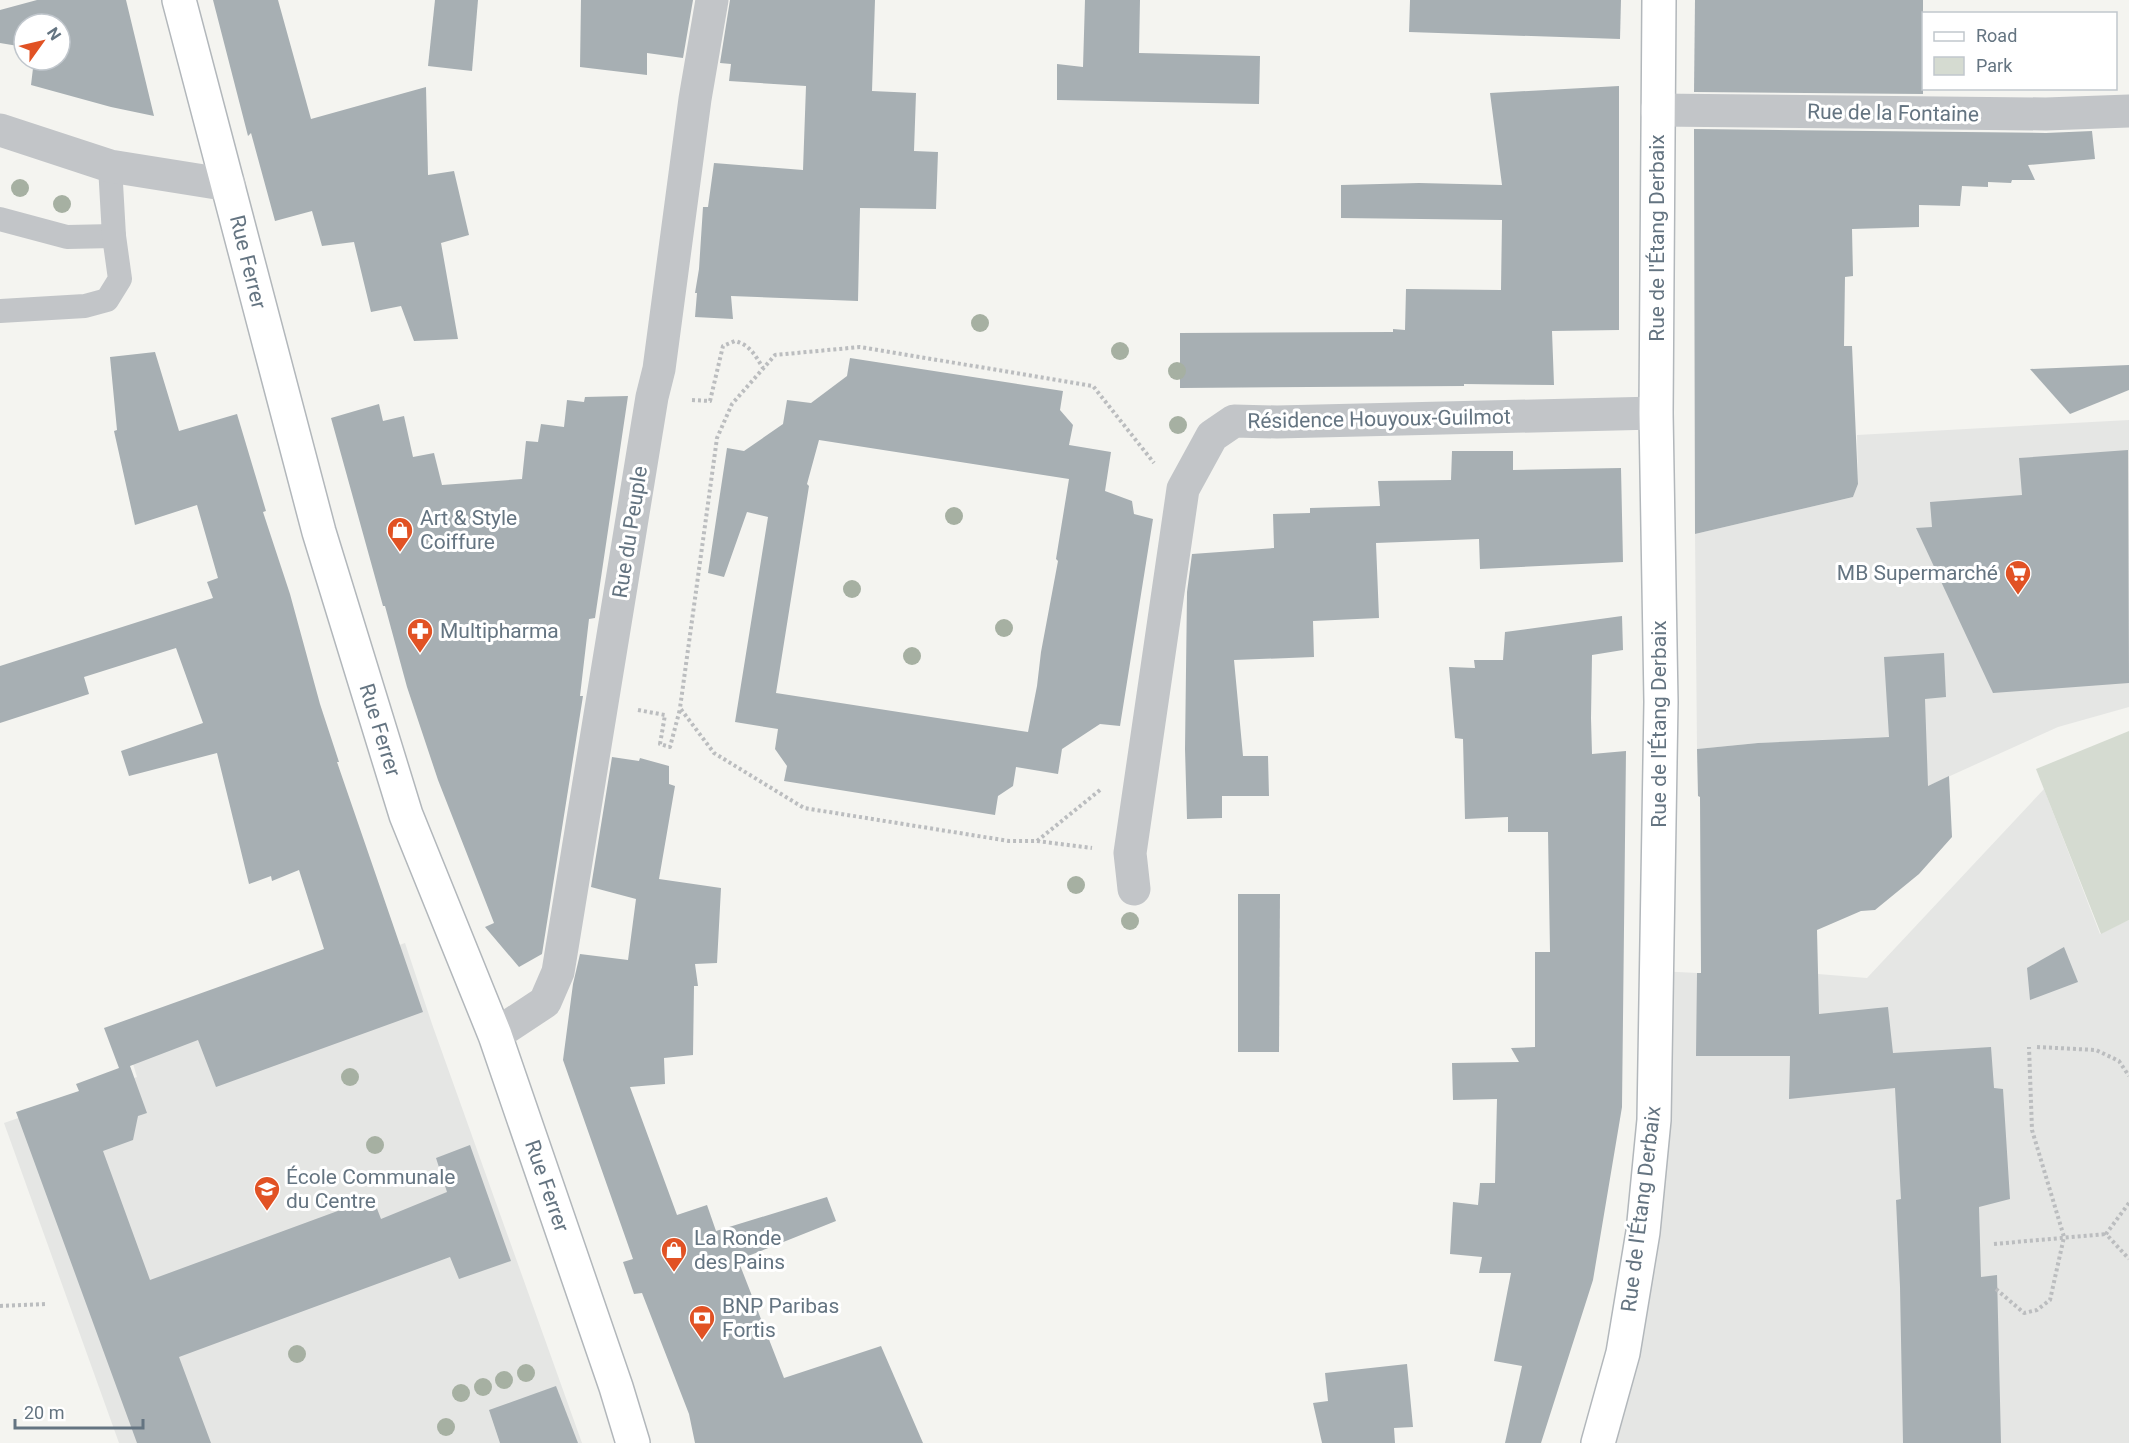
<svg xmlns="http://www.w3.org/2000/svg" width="2129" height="1443" viewBox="0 0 2129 1443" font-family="Roboto,sans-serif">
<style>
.built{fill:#e5e6e4}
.green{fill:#d5dbd1}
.building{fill:#a7afb3;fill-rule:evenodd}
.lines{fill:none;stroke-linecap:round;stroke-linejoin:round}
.secondary-casing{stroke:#b2b7bb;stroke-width:36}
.path{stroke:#bbbdbf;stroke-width:4;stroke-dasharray:3 3;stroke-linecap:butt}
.lane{stroke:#c2c5c8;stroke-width:24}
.street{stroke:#c2c5c8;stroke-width:33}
.secondary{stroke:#fff;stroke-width:33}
.tree{fill:#a6b0a2}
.labels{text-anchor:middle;stroke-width:6;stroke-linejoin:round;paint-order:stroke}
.street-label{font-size:21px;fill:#647481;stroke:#fff}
.poi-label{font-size:21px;fill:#647481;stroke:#fff;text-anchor:start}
</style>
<rect width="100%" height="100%" fill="#f4f4f0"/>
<!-- built -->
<g class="built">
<polygon points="2129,420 2129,707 2058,727 1928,786 1925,735 1758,743 1697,749 1695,534 1853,497 1858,484 1857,435"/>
<polygon points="2044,789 2100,934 2129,920 2129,1443 1598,1443 1623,1353 1658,971 1697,973 1818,974 1867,978"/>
<polygon points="405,943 432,1024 582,1443 119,1443 4,1123 137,1077 126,1041"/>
</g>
<!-- green -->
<polygon class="green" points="2129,731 2129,920 2101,934 2036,769"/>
<!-- building -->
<g class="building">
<polygon points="37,0 126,0 154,116 111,107 31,85 34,60 60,60 60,24 24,24 24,47 0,43 0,10"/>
<polygon points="213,0 278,0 311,119 426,87 428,175 454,171 469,235 441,243 458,339 414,341 401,306 371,312 354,242 322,246 312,211 275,221 251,133 248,136"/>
<polygon points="435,0 478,0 472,71 428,66"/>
<polygon points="581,0 693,0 683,58 647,53 647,75 580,67"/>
<polygon points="730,0 875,0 872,91 916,93 914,151 938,152 936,209 860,208 858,301 731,296 733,319 695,317 697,293 695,293 699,269 703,207 708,207 714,163 803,170 806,86 729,81 731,64 720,63"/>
<polygon points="1085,0 1140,0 1139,53 1260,56 1259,104 1057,100 1057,64 1083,67"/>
<polygon points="1410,0 1621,0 1620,39 1409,32"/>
<polygon points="1695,0 1923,0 1923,94 1694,92"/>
<polygon points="1619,86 1619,330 1552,331 1554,385 1464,384 1464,386 1180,388 1180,333 1393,332 1393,329 1405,330 1406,289 1501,290 1502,220 1341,218 1341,185 1419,183 1502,185 1490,93"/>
<polygon points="1694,129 2046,133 2092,131 2095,159 2028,165 2035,180 2012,180 2011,183 1988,182 1988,187 1962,186 1960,206 1919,205 1919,227 1852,229 1853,276 1845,277 1844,346 1852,346 1858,484 1853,497 1695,534"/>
<polygon points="155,352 179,431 237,414 266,511 263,512 290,594 320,704 339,762 337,762 423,1012 216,1087 198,1040 130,1066 147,1113 138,1116 133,1140 103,1151 150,1280 373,1198 381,1219 447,1192 436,1158 470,1145 511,1261 459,1279 450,1257 179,1357 211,1443 137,1443 16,1112 79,1091 76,1084 119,1068 104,1028 324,949 299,870 272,881 271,876 249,884 217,753 129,776 121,751 203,723 176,648 84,677 89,694 0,723 0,666 213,598 207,582 218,578 197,505 135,525 114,431 117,430 110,357"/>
<path d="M 850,358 L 1063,391 L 1060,410 L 1073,425 L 1069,445 L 1111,452 L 1105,491 L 1132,501 L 1134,514 L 1153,519 L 1120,726 L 1100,724 L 1062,749 L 1058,774 L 1016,767 L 1013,786 L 998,796 L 995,815 L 784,781 L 787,766 L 775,749 L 778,729 L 735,722 L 768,517 L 747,512 L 724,577 L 708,573 L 727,448 L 744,451 L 783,424 L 787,400 L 811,403 L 847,376 ZM 819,440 L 1069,479 L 1056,559 L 1058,561 L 1041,652 L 1037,686 L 1028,732 L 776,693 L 809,486 L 807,484 Z"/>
<polygon points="2129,365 2129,390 2070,414 2030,369"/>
<polygon points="628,396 595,618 589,619 580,696 583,696 542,954 519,967 485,927 494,923 438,780 407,687 385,606 383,606 331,418 379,404 383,421 404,416 413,457 434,453 442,485 522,479 526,441 538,442 541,424 564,427 567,400 584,402 585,397"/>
<polygon points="2128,450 2129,683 1993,693 1916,528 1932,527 1930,502 2022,495 2019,458"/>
<polygon points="1452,451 1513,451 1513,470 1621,468 1623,562 1480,569 1479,539 1376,543 1379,618 1313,621 1314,657 1234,660 1243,756 1268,756 1269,796 1222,796 1222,818 1187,819 1185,749 1187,592 1192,554 1274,548 1273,514 1310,513 1310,508 1380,506 1378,481 1451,480"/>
<polygon points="1622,616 1623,650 1592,655 1591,718 1592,754 1626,751 1622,1107 1593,1280 1541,1443 1505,1443 1522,1366 1494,1361 1511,1273 1479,1273 1482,1257 1450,1254 1453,1202 1478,1205 1480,1183 1495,1183 1497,1099 1453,1100 1452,1063 1519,1062 1511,1048 1535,1047 1535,952 1550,952 1548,832 1508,832 1508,817 1465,819 1463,739 1455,738 1449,667 1475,668 1474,660 1503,660 1505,632"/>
<polygon points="1944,653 1946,697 1925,699 1928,786 1949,776 1952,837 1919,874 1875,910 1861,911 1817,930 1819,1014 1888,1007 1893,1053 1991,1047 1994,1088 2003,1089 2010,1199 1979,1207 1981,1277 1997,1275 2001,1443 1903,1443 1900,1287 1896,1200 1901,1199 1895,1088 1789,1099 1790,1056 1696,1056 1697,973 1701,973 1700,797 1698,796 1697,749 1758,743 1889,737 1884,657"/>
<polygon points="612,757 639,761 640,758 669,766 669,784 675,786 659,879 721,888 717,963 695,964 698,986 694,986 693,1055 664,1058 665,1084 630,1087 677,1215 707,1205 716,1231 827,1197 836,1221 738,1260 784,1378 881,1346 923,1443 695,1443 689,1414 642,1293 634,1294 623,1262 633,1259 563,1060 573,984 580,954 628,960 636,899 591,887"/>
<polygon points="1238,894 1280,894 1279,1052 1238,1052"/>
<polygon points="2064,947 2078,982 2030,1000 2027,968"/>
<polygon points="1407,1364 1413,1427 1394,1428 1395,1443 1322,1443 1313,1403 1328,1401 1325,1373"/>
<polygon points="556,1386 578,1443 500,1443 489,1410"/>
</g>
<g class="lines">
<!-- secondary casing -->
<g class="secondary-casing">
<g id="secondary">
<polyline points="179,0 319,532 406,815 495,1035 616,1387 633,1443"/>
<polyline points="1598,1443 1623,1353 1643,1232 1654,1120 1661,702 1656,413 1659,0"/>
</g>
</g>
<!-- path -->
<g class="path">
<path d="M 692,400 L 710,401 L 723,346 L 735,341 C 750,345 755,355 763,368"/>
<polyline points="638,710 665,715 660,744 670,747 680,709"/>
<polyline points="1100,790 1037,841 1009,841 804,808 714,753 680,708 717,438 732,404 775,355 860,347 1093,386 1154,463"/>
<polyline points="1037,841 1092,848"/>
<polyline points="2037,1047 2096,1050 2119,1061 2129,1076"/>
<polyline points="2129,1203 2106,1234 2129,1259"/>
<polyline points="1994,1244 2106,1234"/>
<polyline points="1996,1289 2024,1313 2037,1310 2050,1300 2064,1237 2032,1130 2029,1047"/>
<polyline points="0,1306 45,1304"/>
</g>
<!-- lane -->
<g class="lane">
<polyline points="0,219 67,237 114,236"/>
<polyline points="0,311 85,306 107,300 120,279 114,236 110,166"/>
</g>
<!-- street -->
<g class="street">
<polyline points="1657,110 2046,114 2129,111"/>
<polyline points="0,130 110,166 229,185"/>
<polyline points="1134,889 1130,853 1183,489 1212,436 1234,421 1277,422 1656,413"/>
<polyline points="495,1035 545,1002 558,972 652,397 659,369 695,99 712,0"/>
</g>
<!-- secondary -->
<use href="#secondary" class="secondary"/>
</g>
<!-- trees -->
<g class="tree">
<circle cx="20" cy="188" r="9"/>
<circle cx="62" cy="204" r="9"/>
<circle cx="980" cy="323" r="9"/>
<circle cx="1120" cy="351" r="9"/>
<circle cx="1177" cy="371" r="9"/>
<circle cx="1178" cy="425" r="9"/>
<circle cx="954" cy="516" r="9"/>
<circle cx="852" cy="589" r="9"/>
<circle cx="1004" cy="628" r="9"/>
<circle cx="912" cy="656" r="9"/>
<circle cx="1076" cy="885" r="9"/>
<circle cx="1130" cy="921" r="9"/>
<circle cx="350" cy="1077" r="9"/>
<circle cx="375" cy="1145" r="9"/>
<circle cx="297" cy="1354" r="9"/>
<circle cx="526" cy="1373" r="9"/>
<circle cx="504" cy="1380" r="9"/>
<circle cx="483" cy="1387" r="9"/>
<circle cx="461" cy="1393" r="9"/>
<circle cx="446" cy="1427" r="9"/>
</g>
<!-- icons -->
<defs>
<g id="shop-pin" transform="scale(1.35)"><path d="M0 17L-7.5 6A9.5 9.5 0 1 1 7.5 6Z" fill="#e15224" stroke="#fff"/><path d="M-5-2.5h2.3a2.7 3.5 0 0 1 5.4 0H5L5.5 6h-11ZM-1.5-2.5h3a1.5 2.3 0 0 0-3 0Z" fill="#fff"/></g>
<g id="supermarket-pin" transform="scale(1.35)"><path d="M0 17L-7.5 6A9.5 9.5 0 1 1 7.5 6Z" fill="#e15224" stroke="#fff"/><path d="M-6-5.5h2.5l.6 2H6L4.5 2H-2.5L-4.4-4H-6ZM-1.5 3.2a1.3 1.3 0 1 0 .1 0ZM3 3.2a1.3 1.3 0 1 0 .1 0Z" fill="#fff"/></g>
<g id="pharmacy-pin" transform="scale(1.35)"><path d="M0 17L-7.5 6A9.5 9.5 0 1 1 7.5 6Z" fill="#e15224" stroke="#fff"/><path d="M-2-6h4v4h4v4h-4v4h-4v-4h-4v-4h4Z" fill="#fff"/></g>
<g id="school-pin" transform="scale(1.35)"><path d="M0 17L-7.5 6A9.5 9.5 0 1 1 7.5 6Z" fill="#e15224" stroke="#fff"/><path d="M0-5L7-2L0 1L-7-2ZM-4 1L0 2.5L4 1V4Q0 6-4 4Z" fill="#fff"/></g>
<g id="bank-pin" transform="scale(1.35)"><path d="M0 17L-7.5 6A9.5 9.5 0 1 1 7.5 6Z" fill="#e15224" stroke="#fff"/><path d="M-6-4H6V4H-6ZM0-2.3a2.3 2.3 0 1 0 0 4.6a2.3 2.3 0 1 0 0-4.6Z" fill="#fff"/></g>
</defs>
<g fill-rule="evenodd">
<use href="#shop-pin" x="400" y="530"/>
<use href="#supermarket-pin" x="2018" y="573"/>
<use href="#pharmacy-pin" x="420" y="631"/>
<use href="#school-pin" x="267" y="1189"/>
<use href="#shop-pin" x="674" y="1250"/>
<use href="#bank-pin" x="702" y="1318"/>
</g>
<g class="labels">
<!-- street labels -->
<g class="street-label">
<text transform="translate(1893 113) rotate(1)" y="7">Rue de la Fontaine</text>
<text transform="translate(1657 238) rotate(-90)" y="7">Rue de l'Étang Derbaix</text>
<text transform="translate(248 262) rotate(76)" y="7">Rue Ferrer</text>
<text transform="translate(1379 419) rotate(-1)" y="7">Résidence Houyoux-Guilmot</text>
<text transform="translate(630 532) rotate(-81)" y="7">Rue du Peuple</text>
<text transform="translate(1659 724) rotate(-90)" y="7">Rue de l'Étang Derbaix</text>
<text transform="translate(380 730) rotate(73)" y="7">Rue Ferrer</text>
<text transform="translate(547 1186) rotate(71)" y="7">Rue Ferrer</text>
<text transform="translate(1641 1209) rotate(-83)" y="7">Rue de l'Étang Derbaix</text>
</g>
<!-- poi labels -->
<g class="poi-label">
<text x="420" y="525">Art &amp; Style<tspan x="420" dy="24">Coiffure</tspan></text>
<text x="1998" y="580" text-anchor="end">MB Supermarché</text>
<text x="440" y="638">Multipharma</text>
<text x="286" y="1184">École Communale<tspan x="286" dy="24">du Centre</tspan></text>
<text x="694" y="1245">La Ronde<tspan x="694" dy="24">des Pains</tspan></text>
<text x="722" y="1313">BNP Paribas<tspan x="722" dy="24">Fortis</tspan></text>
</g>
</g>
<!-- legend -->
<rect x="1922" y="12" width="195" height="78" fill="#ffffff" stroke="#c1c7cd" stroke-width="1.5"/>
<rect x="1934" y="32" width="30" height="9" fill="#ffffff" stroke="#c1c7cd" stroke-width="1.5"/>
<text x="1976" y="42" font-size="18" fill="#647481">Road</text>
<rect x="1934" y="57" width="30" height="18" fill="#d5dbd1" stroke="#c1c7cd" stroke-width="1.5"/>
<text x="1976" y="72" font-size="18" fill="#647481">Park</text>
<!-- north arrow -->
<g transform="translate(42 42) rotate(56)"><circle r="28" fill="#ffffff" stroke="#c1c7cd" stroke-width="1.5"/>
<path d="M0-4.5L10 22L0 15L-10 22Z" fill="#e15224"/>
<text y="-9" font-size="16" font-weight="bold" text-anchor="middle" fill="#647481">N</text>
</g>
<!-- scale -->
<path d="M15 1419v9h128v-9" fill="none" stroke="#647481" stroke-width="3"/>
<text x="24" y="1419" font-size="18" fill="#647481" stroke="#ffffff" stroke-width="4.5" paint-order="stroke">20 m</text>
</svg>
